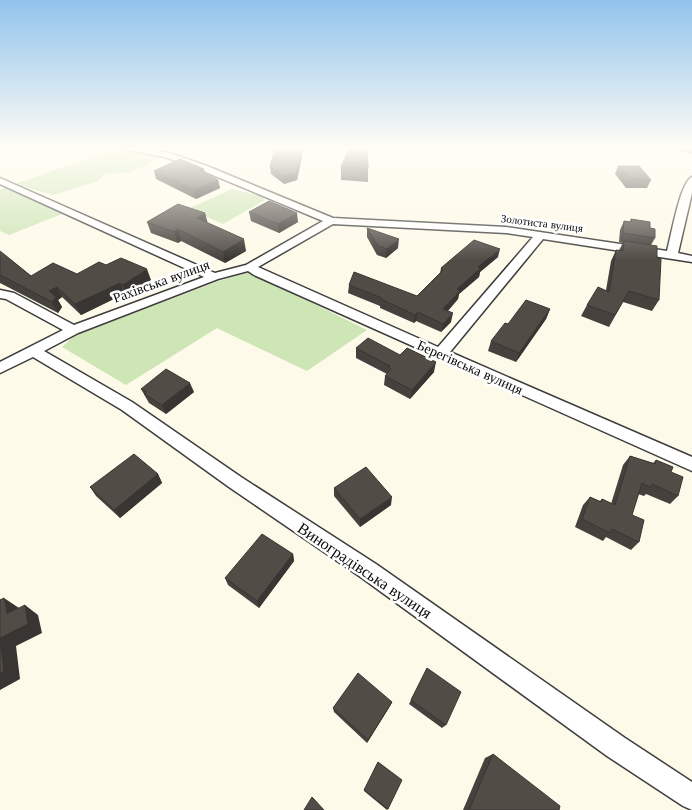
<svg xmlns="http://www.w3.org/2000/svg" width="692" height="810" font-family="'Libre Baskerville',serif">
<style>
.green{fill:#cee5b6}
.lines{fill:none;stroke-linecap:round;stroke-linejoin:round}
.minor-casing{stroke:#3d3d3d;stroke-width:3}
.minor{fill:#fff;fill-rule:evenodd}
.wall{fill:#47413d}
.shaded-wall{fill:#393532}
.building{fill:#524c47;stroke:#393532}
.labels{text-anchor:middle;stroke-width:5;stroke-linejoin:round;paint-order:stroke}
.far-street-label{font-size:11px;fill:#0a0a0a;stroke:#fff}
.street-label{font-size:14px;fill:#0a0a0a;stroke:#fff}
.near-street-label{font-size:16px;fill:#0a0a0a;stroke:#fff}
</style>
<rect width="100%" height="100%" fill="#fefae9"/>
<g class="green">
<polygon points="112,150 125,151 161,158 131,172 105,174 98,181 53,195 15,184"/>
<polygon points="6,187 62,214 9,235 0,231 0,190"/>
<polygon points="232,189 261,196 265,200 223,224 188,209"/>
<polygon points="250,272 367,330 307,371 217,328 126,385 62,347 75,335 219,281"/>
</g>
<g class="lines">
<g class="minor-casing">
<path id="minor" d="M118,147H134L170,153L207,166L333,218L506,227L667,251C671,237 680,182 692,177V193L678,253L692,256V262L543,239L450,352L692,457V471L254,275L248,271L218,279L78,333L44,351L132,402L241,477L376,564L625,738L692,782V810L683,806L607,756L362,578L229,487L122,410L33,357L0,373V362L63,330L6,299L0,298V290L14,293L74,325L204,277L0,184V178L215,273L246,265L323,221L201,170L165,157L122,149ZM333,224L506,233L533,237L438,347L258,267Z"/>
</g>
<use href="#minor" class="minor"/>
</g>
<g class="wall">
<polygon points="673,147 692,147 692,154 691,154 672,149"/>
<polygon points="302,148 302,156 297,180 284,184 271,174 270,167"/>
<polygon points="618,166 651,180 647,188 626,188 615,174"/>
<polygon points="341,167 368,168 368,182 341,180"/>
<polygon points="154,171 205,174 218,180 220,188 196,199 156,179"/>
<polygon points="249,212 298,222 279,233 251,221"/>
<polygon points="205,213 207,223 246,251 225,263 181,241 178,243 151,233 147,222"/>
<polygon points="631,219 650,228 655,238 651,245 659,300 652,311 623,302 609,327 581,316 587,305 606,290 611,261 616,250 619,250 623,243 619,242 620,230 624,221 630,222"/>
<polygon points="367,228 398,248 386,258 377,255 367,237"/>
<polygon points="0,251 31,276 77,274 106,265 151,280 127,295 124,294 81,315 62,297 58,300 62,307 58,313 0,283"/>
<polygon points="498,257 480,272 479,277 459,294 458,299 448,311 451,322 441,332 416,321 414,323 380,308 380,306 348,293 349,285 417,296 440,273 441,268"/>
<polygon points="550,309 546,319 516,362 488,351 491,341 508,324"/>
<polygon points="356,348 434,372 410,399 384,385 385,376 387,374 356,358"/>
<polygon points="141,389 194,392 166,414 149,403"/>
<polygon points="630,456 653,463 656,460 671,472 678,496 670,504 646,494 644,496 638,494 632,515 639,542 631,550 606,537 603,541 575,527 583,505 590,497 600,501 602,499 611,504 623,465"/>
<polygon points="158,474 162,483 120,518 96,496 90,487"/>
<polygon points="334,488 391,505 360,527 334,496"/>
<polygon points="293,554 294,561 259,608 228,585 225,578"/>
<polygon points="427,668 446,725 442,728 409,704"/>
<polygon points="392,702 390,706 367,743 334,712 333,708"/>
<polygon points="493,754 559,810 463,810 485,758"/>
<polygon points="378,762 388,809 387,810 364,791"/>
</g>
<g class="shaded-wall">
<polygon points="302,148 302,156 297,180 284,184 283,176"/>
<polygon points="204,169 206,177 200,171"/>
<polygon points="218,180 220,188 196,199 194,190"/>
<polygon points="205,213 208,224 197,218"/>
<polygon points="297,213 298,222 279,233 278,224"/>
<polygon points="178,229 181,241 178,243 174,232"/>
<polygon points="244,239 246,251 225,263 223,252"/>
<polygon points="399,239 398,248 386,258 387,249"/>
<polygon points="500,249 498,257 480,272 479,277 459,294 458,299 442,317 443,309 457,289 478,267"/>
<polygon points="147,269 151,280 127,295 123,285"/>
<polygon points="120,283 124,294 81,315 75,304"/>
<polygon points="57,287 62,297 58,300 62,307 58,313 52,302 49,291"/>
<polygon points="550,309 546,319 516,362 519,353"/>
<polygon points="418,312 416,321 414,323 415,315"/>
<polygon points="453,313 451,322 441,332 443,324"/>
<polygon points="436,362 434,372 410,399 412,390"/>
<polygon points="190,383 194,392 166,414 162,405"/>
<polygon points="158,474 162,483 120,518 114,510"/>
<polygon points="392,497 391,505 360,527 360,519"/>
<polygon points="293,554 294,561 259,608 257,601"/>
<polygon points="4,598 19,608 7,614"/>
<polygon points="25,605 38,615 42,633 16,646 20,679 0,690 0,638"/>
<polygon points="392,702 390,706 367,743 368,740"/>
</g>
<g class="building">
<polygon points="350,147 367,147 368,168 341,167"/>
<polygon points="275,148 302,148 297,172 283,176 270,167"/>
<polygon points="180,159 204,169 200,171 218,180 194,190 154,171"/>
<polygon points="618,166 639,166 651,180 630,179"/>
<polygon points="269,201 297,213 278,224 249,212"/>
<polygon points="178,204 205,213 197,218 244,239 223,252 178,229 174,232 147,222"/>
<polygon points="631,219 650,222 650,228 655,229 655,238 623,233 624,221 631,222"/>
<polygon points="367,228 399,239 387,249 378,246"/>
<polygon points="474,240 500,249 478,267 481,268 457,289 460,291 443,309 453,313 443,324 418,312 415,315 381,299 382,298 349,285 354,272 417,296 443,270 441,268"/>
<polygon points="624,241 657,246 657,258 661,259 659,300 629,291 615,315 587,305 598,287 609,292 616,250 623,251"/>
<polygon points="0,251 31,276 53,263 77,274 99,262 106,265 121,258 147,269 123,285 120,283 75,304 57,287 49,291 56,297 52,302 0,275"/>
<polygon points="526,300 550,309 519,353 491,341 505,323 508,324"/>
<polygon points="368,338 400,355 407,348 436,362 412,390 385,376 391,369 388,367 390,366 356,348"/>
<polygon points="166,369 190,383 162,405 144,394 147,392 141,389"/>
<polygon points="134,454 158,474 114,510 90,487"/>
<polygon points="630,456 655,464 656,460 673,467 671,472 683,477 678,496 652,484 651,488 642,483 632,515 644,520 639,542 612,529 610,533 582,519 590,497 601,502 602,499 615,505"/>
<polygon points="366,467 392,497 360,519 334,488"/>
<polygon points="262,534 293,554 257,601 225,578"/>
<polygon points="4,598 7,614 25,605 28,624 0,638 4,671 0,674 0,600"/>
<polygon points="427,668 461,692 446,725 411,700"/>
<polygon points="358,673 392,702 368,740 333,708"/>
<polygon points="493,754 560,806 559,810 469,810"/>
<polygon points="378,762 402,780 388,809 364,790"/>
<polygon points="312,797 324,810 304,810"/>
</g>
<linearGradient id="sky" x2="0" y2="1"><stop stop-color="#92c3ec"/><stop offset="0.57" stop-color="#fffdf5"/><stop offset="1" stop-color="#fffdf5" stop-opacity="0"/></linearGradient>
<rect width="692" height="260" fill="url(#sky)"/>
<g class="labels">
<g class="far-street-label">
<text transform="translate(542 223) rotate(7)" y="4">Золотиста вулиця</text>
</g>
<g class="street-label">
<text transform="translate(161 281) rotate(-20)" y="5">Рахівська вулиця</text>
<text transform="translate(470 367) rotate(24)" y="5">Берегівська вулиця</text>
</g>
<g class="near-street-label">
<text transform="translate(365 570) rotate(34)" y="6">Виноградівська вулиця</text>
</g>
</g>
</svg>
